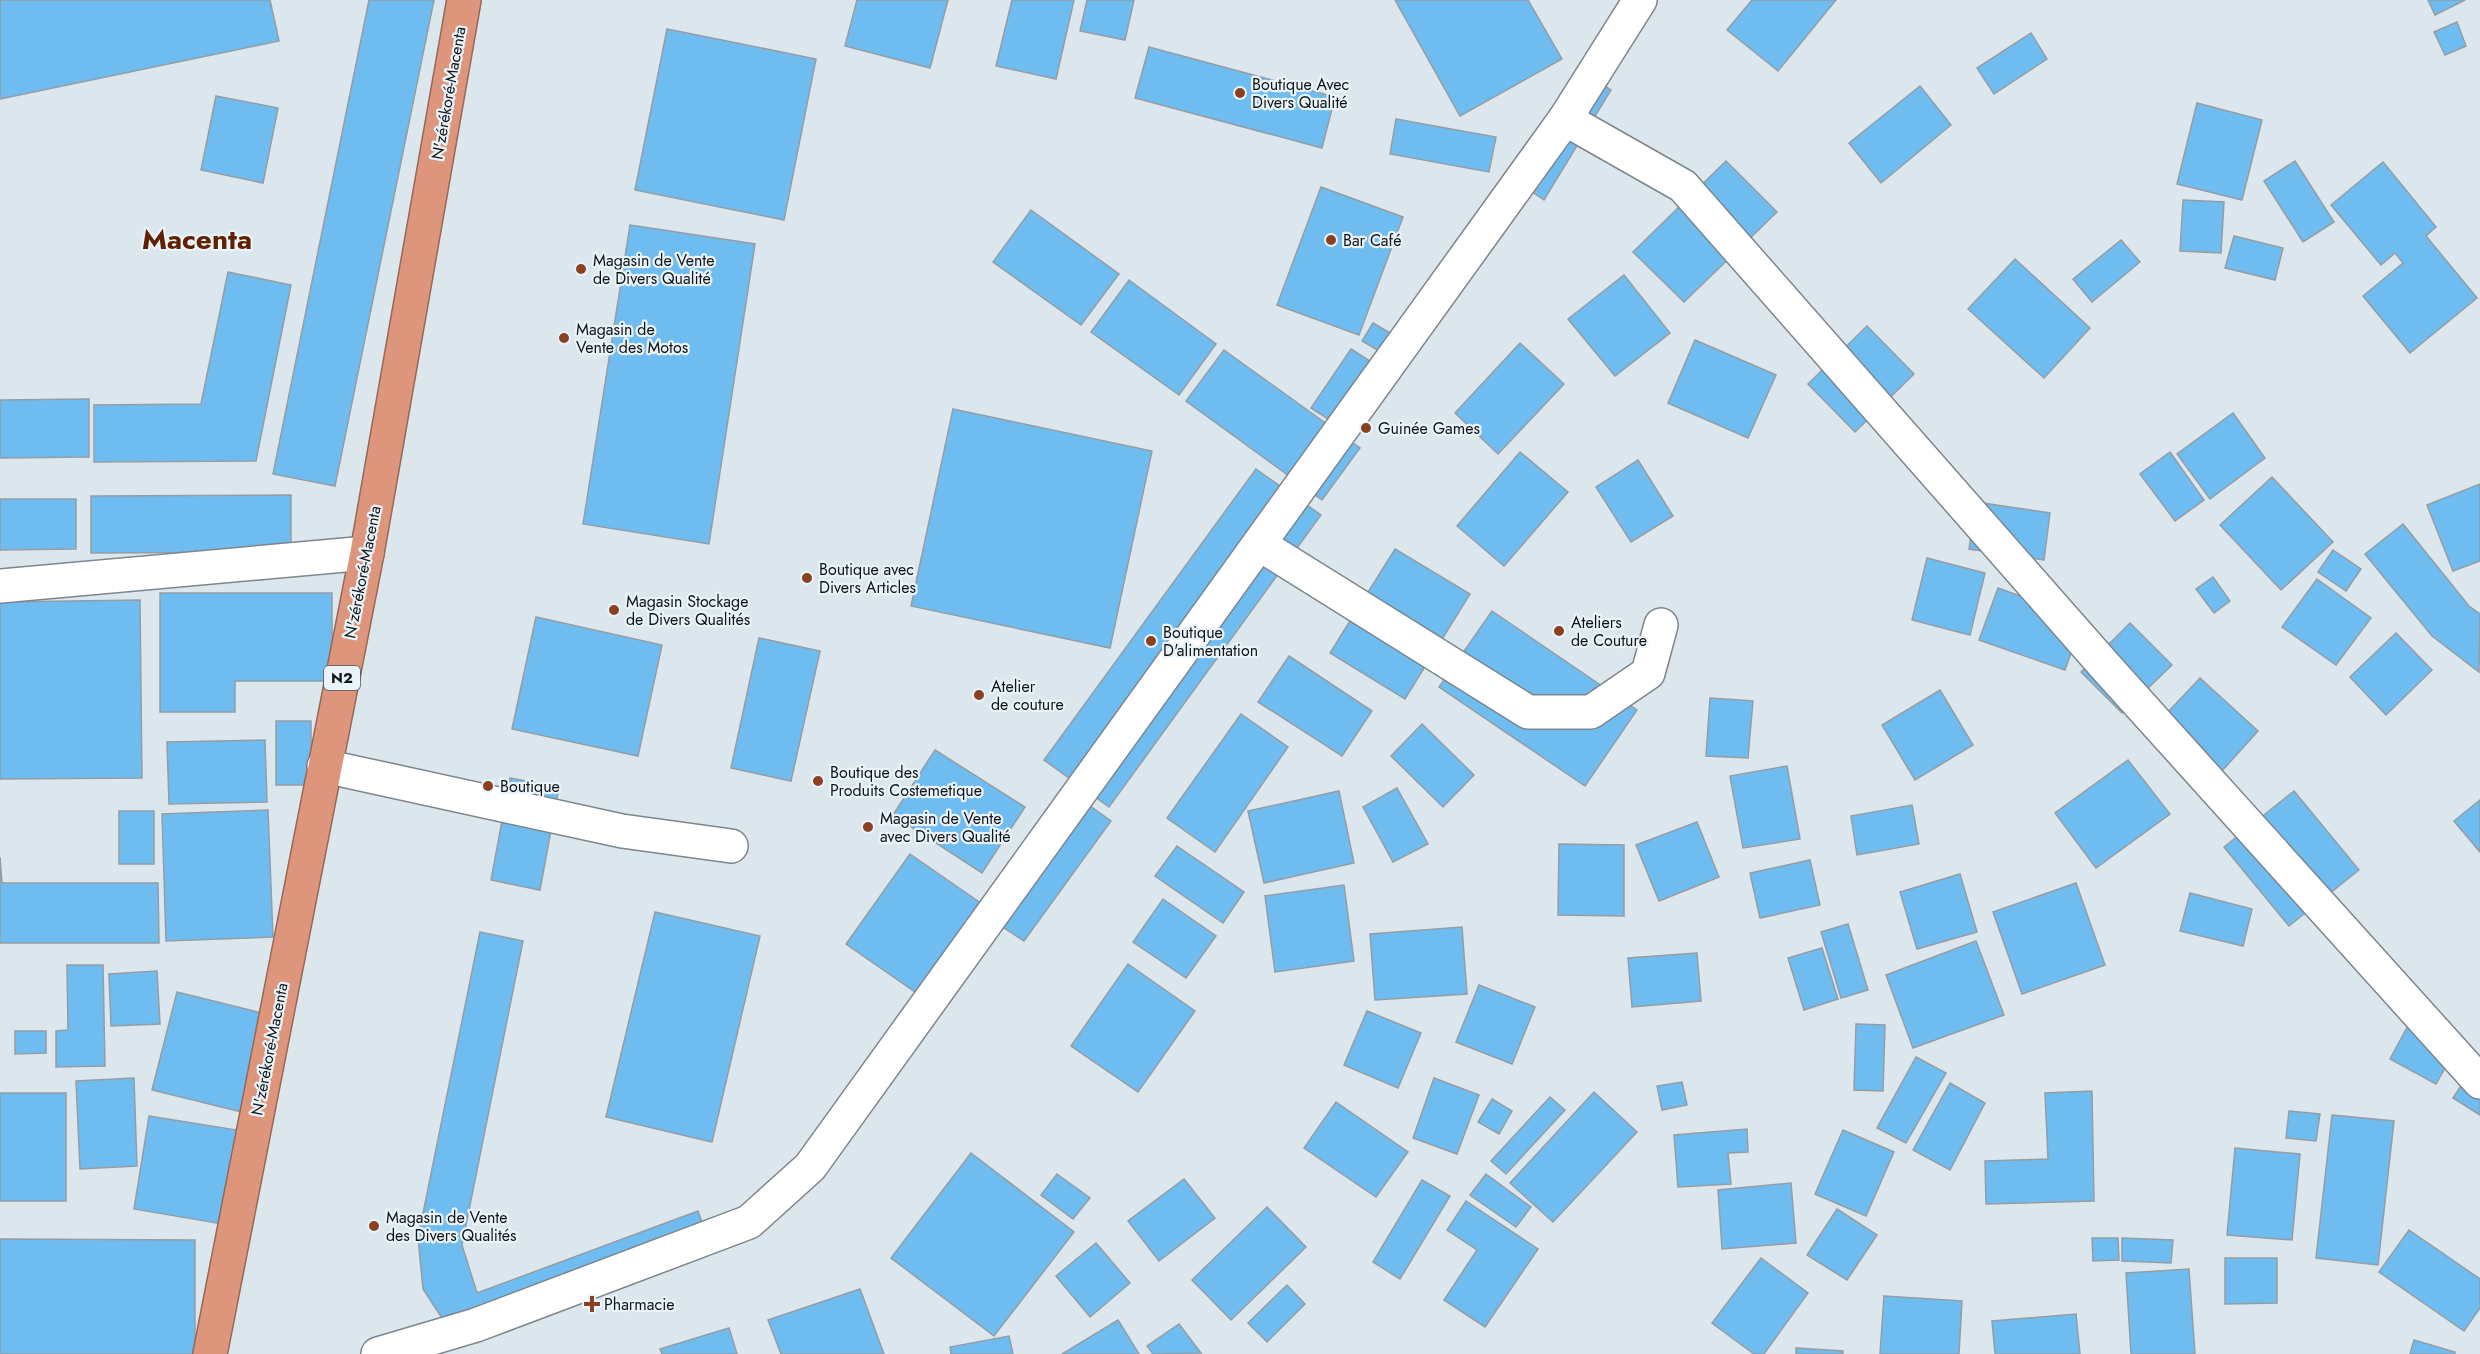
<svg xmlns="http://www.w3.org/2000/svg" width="2480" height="1354" font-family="Jost,sans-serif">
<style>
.building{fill:#6fbdf0;stroke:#949da4;stroke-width:1.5}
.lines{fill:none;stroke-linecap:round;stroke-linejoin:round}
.minor-casing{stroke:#7d868c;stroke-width:36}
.highway-casing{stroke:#966858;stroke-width:36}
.minor{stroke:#fff;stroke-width:33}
.highway{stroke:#dd967b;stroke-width:33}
.poi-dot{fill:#894122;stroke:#e9f3fa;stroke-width:2}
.labels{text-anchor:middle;stroke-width:4.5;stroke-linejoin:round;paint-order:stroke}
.shield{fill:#e9f3fa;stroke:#52575a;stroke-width:1.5}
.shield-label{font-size:15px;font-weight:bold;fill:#111416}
.poi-label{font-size:16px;fill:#111416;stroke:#e9f3fa;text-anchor:start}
.street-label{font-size:16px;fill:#111416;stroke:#e9f3fa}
.town-label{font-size:28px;font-weight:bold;fill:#602101;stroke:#e9f3fa}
</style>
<rect width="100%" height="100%" fill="#dce6ed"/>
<g class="building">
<polygon points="0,0 270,0 279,41 0,99"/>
<polygon points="369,0 434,0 335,486 273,474"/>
<polygon points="857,0 948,0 930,68 845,46"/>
<polygon points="1012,0 1074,0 1056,79 996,66"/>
<polygon points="1087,0 1134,0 1125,40 1080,31"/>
<polygon points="1395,0 1528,0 1562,59 1460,116"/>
<polygon points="1752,0 1836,0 1778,71 1727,30"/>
<polygon points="2428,0 2465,0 2435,15"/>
<polygon points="2457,22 2466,46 2445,55 2434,32"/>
<polygon points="667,29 816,59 784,220 635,190"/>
<polygon points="2031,33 2047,59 1994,94 1977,68"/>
<polygon points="1149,47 1335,97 1322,148 1135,98"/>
<polygon points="1593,78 1611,90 1544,200 1525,187"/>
<polygon points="1920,86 1951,125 1881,183 1849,143"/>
<polygon points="216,96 278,108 263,183 201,170"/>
<polygon points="2197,103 2262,120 2242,200 2177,184"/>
<polygon points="1396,119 1496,137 1489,172 1390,154"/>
<polygon points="1726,161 1777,212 1684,302 1633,252"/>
<polygon points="2295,161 2334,222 2303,242 2264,181"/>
<polygon points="2383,162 2436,227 2426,236 2477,298 2410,353 2363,296 2403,263 2395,253 2381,265 2331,205"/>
<polygon points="1321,187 1403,217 1359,335 1277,305"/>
<polygon points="2183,200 2224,202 2221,253 2180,251"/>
<polygon points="1031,210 1119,274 1081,325 993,262"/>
<polygon points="630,225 755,244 709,544 583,524"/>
<polygon points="2234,236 2283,248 2275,280 2225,268"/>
<polygon points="2121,240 2140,262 2092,302 2073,279"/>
<polygon points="2015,259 2090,328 2044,378 1968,309"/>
<polygon points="228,272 291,285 256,461 94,462 94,405 201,404"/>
<polygon points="1624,275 1670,333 1615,376 1568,319"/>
<polygon points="1129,280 1216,344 1179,395 1091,332"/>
<polygon points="1373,323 1402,340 1391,358 1362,341"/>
<polygon points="1867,326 1914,374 1855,432 1808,384"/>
<polygon points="1695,340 1776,375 1748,438 1668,403"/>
<polygon points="1520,343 1564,384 1498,454 1455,413"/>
<polygon points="1351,349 1390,374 1351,434 1311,408"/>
<polygon points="1224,350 1360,448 1322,500 1186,401"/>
<polygon points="89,399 89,457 0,458 0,400"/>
<polygon points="953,409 1152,451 1110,648 911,606"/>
<polygon points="2233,413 2265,458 2210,499 2177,454"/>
<polygon points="1520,452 1568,492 1504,566 1457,526"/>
<polygon points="2170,452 2204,500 2175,521 2140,474"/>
<polygon points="1638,460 1673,516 1631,542 1596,487"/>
<polygon points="1256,469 1321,515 1109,807 1044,760"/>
<polygon points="2272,477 2333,542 2281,590 2220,525"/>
<polygon points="2480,484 2480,561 2453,571 2427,505"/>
<polygon points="291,495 291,552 91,553 91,496"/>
<polygon points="0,499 76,499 76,549 0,550"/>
<polygon points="1976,502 2050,513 2044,560 1969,549"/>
<polygon points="2403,524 2469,606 2480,614 2479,672 2432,636 2365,554"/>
<polygon points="1395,549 1470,594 1405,699 1330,653"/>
<polygon points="2333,550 2361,569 2346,591 2318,572"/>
<polygon points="1927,558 1985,573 1970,635 1912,620"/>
<polygon points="2213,577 2230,601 2214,613 2196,589"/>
<polygon points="2317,579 2371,618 2336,665 2282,627"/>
<polygon points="1998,588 2083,619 2065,670 1979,640"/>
<polygon points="160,593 332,593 332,681 235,681 235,712 160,712"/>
<polygon points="140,600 142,778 0,779 0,602"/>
<polygon points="1492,611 1637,710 1585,786 1439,687"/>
<polygon points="536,617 662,645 638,756 512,729"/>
<polygon points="2130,623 2172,665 2122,713 2081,672"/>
<polygon points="2396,633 2432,670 2386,715 2350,677"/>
<polygon points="759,638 820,651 791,781 731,768"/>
<polygon points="1289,656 1372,711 1342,756 1258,702"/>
<polygon points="2200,678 2258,731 2212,782 2153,728"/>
<polygon points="1940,690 1973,745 1915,780 1882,725"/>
<polygon points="1710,698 1753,701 1748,758 1706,756"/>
<polygon points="1241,714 1288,747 1215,852 1167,818"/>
<rect x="276" y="721" width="35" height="64"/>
<polygon points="1422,724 1474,775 1443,807 1391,756"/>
<polygon points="265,740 267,802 169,804 167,742"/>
<polygon points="935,750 1025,807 982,873 893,815"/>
<polygon points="2128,760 2170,814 2096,868 2055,813"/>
<polygon points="1787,766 1800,839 1743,848 1730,776"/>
<polygon points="510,778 559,787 540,890 491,880"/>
<polygon points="1397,788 1428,844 1393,862 1363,807"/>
<polygon points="1339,791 1354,863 1264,883 1248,811"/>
<polygon points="2294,791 2359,870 2289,926 2224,847"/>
<polygon points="1076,796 1111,821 1024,941 989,918"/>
<polygon points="2480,800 2480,852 2454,821"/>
<polygon points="1912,805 1919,844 1857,855 1851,816"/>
<polygon points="268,810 273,937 166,941 162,814"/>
<rect x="119" y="811" width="35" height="53"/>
<polygon points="1697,822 1719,877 1659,901 1636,845"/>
<polygon points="1559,844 1624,845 1624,916 1558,915"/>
<polygon points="1177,846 1244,892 1223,923 1155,876"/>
<polygon points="910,854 982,904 918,994 846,944"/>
<polygon points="0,857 2,883 158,883 159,943 0,943"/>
<polygon points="1810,860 1820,905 1760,918 1750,873"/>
<polygon points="1960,874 1977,932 1917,949 1900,892"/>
<polygon points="2076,883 2105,965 2022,994 1993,912"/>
<polygon points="1344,885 1354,961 1275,972 1265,896"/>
<polygon points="2190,893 2252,909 2243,946 2180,931"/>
<polygon points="1163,899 1216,936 1186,978 1133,942"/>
<polygon points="655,912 760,936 712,1142 606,1117"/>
<polygon points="1848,924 1868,990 1841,998 1821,932"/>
<polygon points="1462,927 1467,994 1375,1000 1370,934"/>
<polygon points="480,932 523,941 462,1245 477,1293 698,1211 712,1250 459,1344 423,1289 418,1238"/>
<polygon points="1976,941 2004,1015 1913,1048 1886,975"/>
<polygon points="1822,948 1838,999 1804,1010 1788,958"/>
<polygon points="1697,953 1701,1001 1632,1007 1628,958"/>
<polygon points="1128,964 1195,1011 1138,1092 1071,1046"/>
<polygon points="67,965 103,965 105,1066 56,1067 56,1031 68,1030"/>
<polygon points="157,971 160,1024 111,1026 109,974"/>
<polygon points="1479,985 1535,1007 1512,1064 1456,1042"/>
<polygon points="177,992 270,1015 246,1113 152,1090"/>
<polygon points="1367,1011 1421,1033 1398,1088 1344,1065"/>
<polygon points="2415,1013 2462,1038 2436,1084 2390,1059"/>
<polygon points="1856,1024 1885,1025 1883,1091 1854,1090"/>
<polygon points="15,1031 46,1031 46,1053 15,1054"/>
<polygon points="1916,1057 1946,1073 1906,1143 1877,1128"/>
<polygon points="2479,1058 2480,1058 2480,1115 2453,1098"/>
<polygon points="134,1078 137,1166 80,1169 76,1081"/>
<polygon points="1434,1078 1479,1095 1457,1154 1413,1138"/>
<polygon points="1682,1082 1687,1105 1662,1110 1657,1086"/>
<polygon points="1950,1083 1985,1103 1950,1170 1913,1150"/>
<polygon points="2092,1091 2094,1201 1986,1204 1985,1161 2048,1159 2045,1093"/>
<polygon points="1594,1092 1637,1132 1553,1222 1510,1183"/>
<rect x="0" y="1093" width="66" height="108"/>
<polygon points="1550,1097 1565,1110 1506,1174 1491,1161"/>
<polygon points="1492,1099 1512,1111 1499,1134 1478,1122"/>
<polygon points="1336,1102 1408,1152 1376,1197 1304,1148"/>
<polygon points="2289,1111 2320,1114 2316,1141 2286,1138"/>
<polygon points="2332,1115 2394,1121 2378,1265 2316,1258"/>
<polygon points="149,1116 243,1131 228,1225 134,1209"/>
<polygon points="1747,1129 1748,1152 1728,1153 1731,1184 1678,1187 1674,1135"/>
<polygon points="1843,1130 1894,1152 1866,1216 1815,1194"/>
<polygon points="2235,1148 2300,1154 2292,1240 2227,1235"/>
<polygon points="971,1153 1074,1232 994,1336 891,1258"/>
<polygon points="1057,1174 1090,1198 1073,1219 1041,1195"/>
<polygon points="1486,1174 1531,1207 1516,1227 1470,1195"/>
<polygon points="1184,1179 1215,1218 1159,1261 1128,1221"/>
<polygon points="1422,1180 1450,1196 1400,1279 1373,1262"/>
<polygon points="1791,1183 1796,1243 1722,1249 1718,1190"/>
<polygon points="1466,1201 1538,1249 1485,1327 1444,1300 1477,1250 1447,1230"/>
<polygon points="1267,1207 1306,1247 1231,1320 1192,1280"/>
<polygon points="1837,1209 1877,1235 1847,1280 1807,1255"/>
<polygon points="2409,1230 2480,1279 2480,1308 2464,1331 2379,1272"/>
<polygon points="2092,1238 2118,1238 2119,1260 2093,1261"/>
<polygon points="2122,1238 2173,1240 2171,1263 2122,1261"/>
<polygon points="0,1239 195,1240 195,1354 0,1354"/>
<polygon points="1096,1243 1130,1283 1090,1317 1056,1276"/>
<polygon points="1761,1258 1808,1293 1764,1354 1754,1354 1712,1323"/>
<polygon points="2225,1258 2277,1258 2277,1303 2225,1304"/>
<polygon points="2189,1269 2195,1354 2131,1354 2126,1273"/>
<polygon points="1287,1285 1305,1304 1267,1342 1248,1323"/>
<polygon points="860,1289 884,1354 781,1354 768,1320"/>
<polygon points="1884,1296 1962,1301 1959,1354 1880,1354"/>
<polygon points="2076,1314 2080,1354 1995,1354 1992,1321"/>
<polygon points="1118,1320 1139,1354 1062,1354"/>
<polygon points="1179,1324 1201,1353 1153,1354 1147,1346"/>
<polygon points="729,1328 737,1354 662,1354 660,1349"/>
<polygon points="1009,1336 1013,1354 951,1354 950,1347"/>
<polygon points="2414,1340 2455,1352 2455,1354 2410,1354"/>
<polygon points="1796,1348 1843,1351 1843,1354 1796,1354"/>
</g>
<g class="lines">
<g class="minor-casing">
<g id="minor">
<polyline points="1565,119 1683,186 2105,666 2480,1082"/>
<polyline points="1259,544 1528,712 1591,712 1648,673 1661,625"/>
<polyline points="0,586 367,553"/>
<polyline points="324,766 622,831 731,846"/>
<polyline points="378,1354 476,1325 749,1222 810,1167 1565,119 1640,0"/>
</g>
</g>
<g class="highway-casing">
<polyline id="highway" points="210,1354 367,553 464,0"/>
</g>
<use href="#minor" class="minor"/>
<use href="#highway" class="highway"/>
</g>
<g class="poi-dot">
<circle cx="1240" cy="93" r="6"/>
<circle cx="1331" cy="240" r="6"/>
<circle cx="581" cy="269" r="6"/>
<circle cx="564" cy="338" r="6"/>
<circle cx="1366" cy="428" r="6"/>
<circle cx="807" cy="578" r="6"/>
<circle cx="614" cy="610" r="6"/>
<circle cx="1559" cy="631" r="6"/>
<circle cx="1151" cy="641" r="6"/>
<circle cx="979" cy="695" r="6"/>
<circle cx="818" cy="781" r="6"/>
<circle cx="488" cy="786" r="6"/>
<circle cx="868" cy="827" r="6"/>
<circle cx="374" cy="1226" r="6"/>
<path d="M589 1295h6v6h6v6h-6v6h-6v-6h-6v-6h6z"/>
</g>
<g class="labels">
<rect class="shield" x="324" y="666" width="36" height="24" rx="4.5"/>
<g class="shield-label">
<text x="342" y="683">N2</text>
</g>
<g class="poi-label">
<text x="1252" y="90">Boutique Avec<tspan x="1252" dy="18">Divers Qualité</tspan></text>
<text x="1343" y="246">Bar Café</text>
<text x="593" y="266">Magasin de Vente<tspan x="593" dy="18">de Divers Qualité</tspan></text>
<text x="576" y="335">Magasin de<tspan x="576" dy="18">Vente des Motos</tspan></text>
<text x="1378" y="434">Guinée Games</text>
<text x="819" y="575">Boutique avec<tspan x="819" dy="18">Divers Articles</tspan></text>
<text x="626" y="607">Magasin Stockage<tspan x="626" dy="18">de Divers Qualités</tspan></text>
<text x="1571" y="628">Ateliers<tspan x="1571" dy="18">de Couture</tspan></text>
<text x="1163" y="638">Boutique<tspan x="1163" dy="18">D'alimentation</tspan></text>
<text x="991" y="692">Atelier<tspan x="991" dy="18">de couture</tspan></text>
<text x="830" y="778">Boutique des<tspan x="830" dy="18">Produits Costemetique</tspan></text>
<text x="500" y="792">Boutique</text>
<text x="880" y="824">Magasin de Vente<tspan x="880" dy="18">avec Divers Qualité</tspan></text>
<text x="386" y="1223">Magasin de Vente<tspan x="386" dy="18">des Divers Qualités</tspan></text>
<text x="604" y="1310">Pharmacie</text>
</g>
<g class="street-label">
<text transform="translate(448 93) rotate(-80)" y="6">N'zérékoré-Macenta</text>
<text transform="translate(362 572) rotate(-79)" y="6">N'zérékoré-Macenta</text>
<text transform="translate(269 1049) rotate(-79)" y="6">N'zérékoré-Macenta</text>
</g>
<g class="town-label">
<text x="197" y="249">Macenta</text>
</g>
</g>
</svg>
